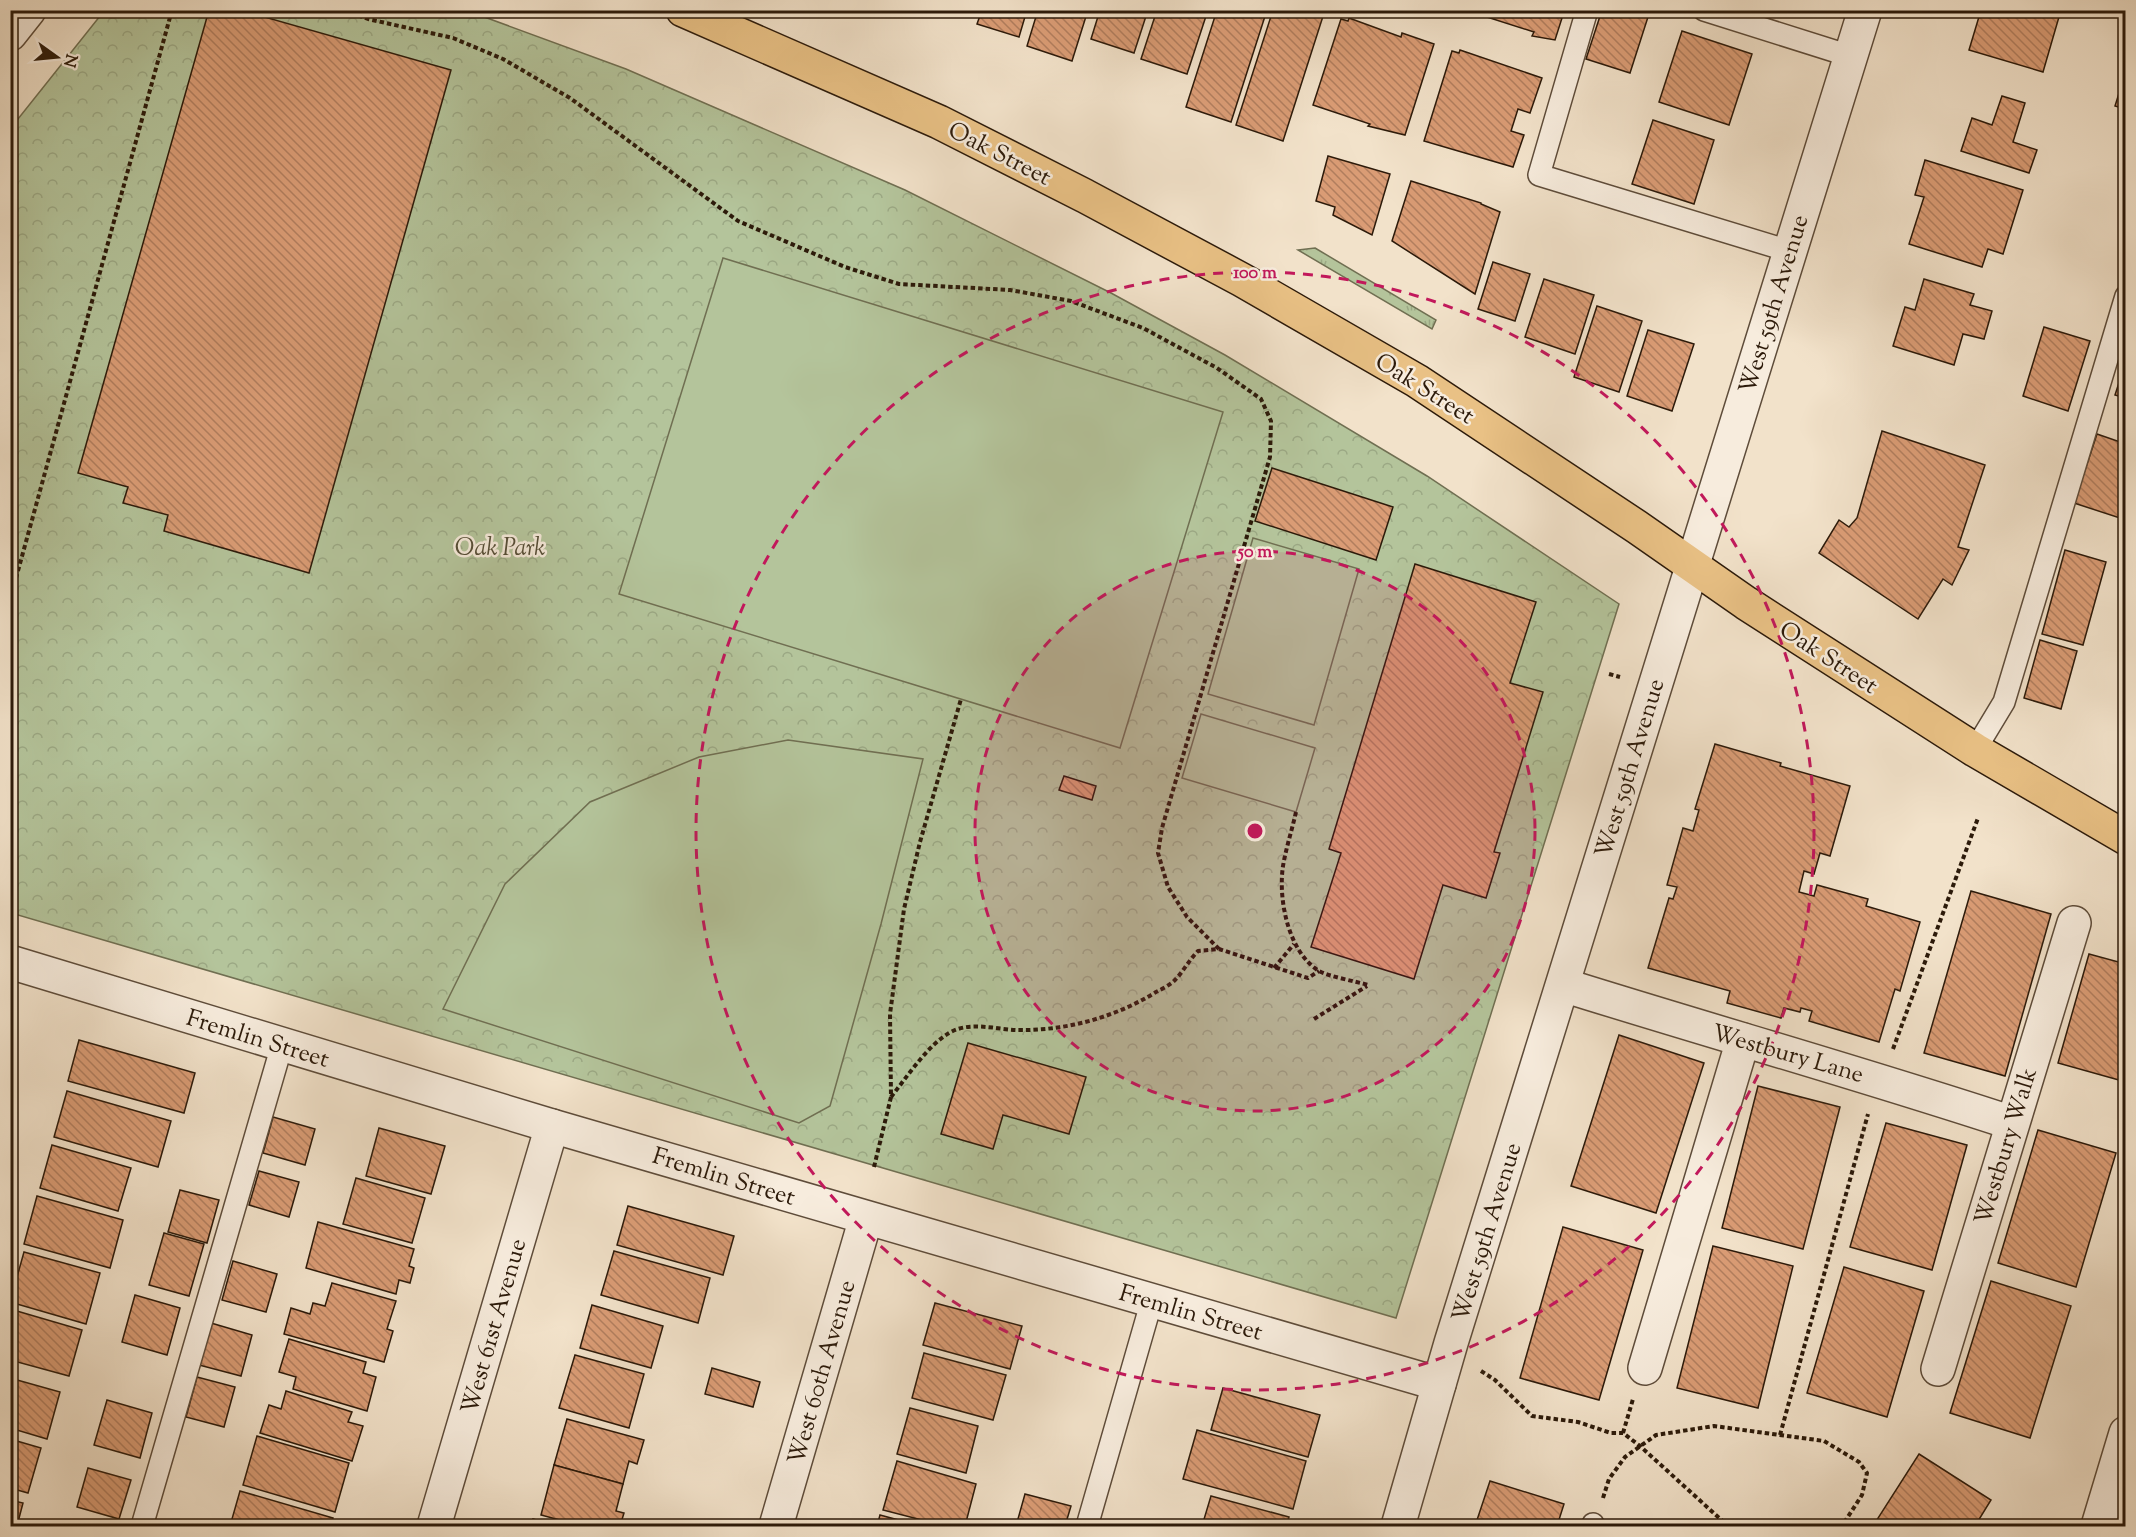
<svg xmlns="http://www.w3.org/2000/svg" width="2136" height="1537" font-family="'Sorts Mill Goudy',serif">
<style>
.grass{fill:url(#grass-tufts);stroke:#706f52;stroke-width:1.5}
.park{fill:url(#park-crowns);stroke:#706f52;stroke-width:1.5}
.garden{fill:#b4c49b;stroke:#706f52;stroke-width:1.5}
.building{fill:url(#building-back-hatch);stroke:#2c1a0a;stroke-width:1.5}
.lines{fill:none;stroke-linecap:round;stroke-linejoin:round}
.lane-casing{stroke:#5e4c3a;stroke-width:24}
.street-casing{stroke:#5e4c3a;stroke-width:36}
.primary-casing{stroke:#2c1a0a;stroke-width:36}
.path{stroke:#2c1a0a;stroke-width:4;stroke-dasharray:4.5 3;stroke-linecap:butt}
.lane{stroke:#f7ecdd;stroke-width:21}
.street{stroke:#f7ecdd;stroke-width:33}
.primary{stroke:#e9c185;stroke-width:33}
.ring{fill:none;stroke:#c2185b;stroke-width:3;stroke-dasharray:10 8}
.labels{text-anchor:middle;stroke-width:5;stroke-linejoin:round;paint-order:stroke}
.street-label{font-size:24px;fill:#2c1a0a;stroke:#f7ecdd}
.park-label{font-size:24px;font-style:italic;fill:#554d36;stroke:#f7ecdd}
.centre{fill:#c2185b;stroke:#f7ecdd;stroke-width:3}
.ring-label{font-size:18px;text-anchor:middle;font-weight:bold;fill:#c2185b;stroke:#f7ecdd;stroke-width:5;stroke-linejoin:round;paint-order:stroke}
</style>
<defs>
<pattern id="grass-tufts" width="24" height="20" patternUnits="userSpaceOnUse" patternTransform="scale(1.5)"><rect width="24" height="20" fill="#b4c49b"/><path d="M3 7l-1-3M5 7V3M7 7l1-3M15 17l-1-3M17 17v-4M19 17l1-3" fill="none" stroke="#9ba884"/></pattern>
<pattern id="park-crowns" width="20" height="18" patternUnits="userSpaceOnUse" patternTransform="scale(1.5)"><rect width="20" height="18" fill="#b4c49b"/><path d="M2 6a3 3 0 1 1 6 0M12 15a3 3 0 1 1 6 0" fill="none" stroke="#9ba884"/></pattern>
<pattern id="building-back-hatch" width="6" height="6" patternUnits="userSpaceOnUse" patternTransform="scale(1.5)"><rect width="6" height="6" fill="#da9c75"/><path d="M-1 5l2 2M0 0l6 6M5-1l2 2" fill="none" stroke="#b17e5e"/></pattern>
</defs>
<rect width="100%" height="100%" fill="#f2e2ca"/>
<filter id="stains"><feTurbulence type="fractalNoise" baseFrequency=".00333" numOctaves="4"/><feColorMatrix values="0 0 0 0 .2 0 0 0 0 .09 0 0 0 0 .02 0 0 0 .5 -.17"/></filter>
<radialGradient id="worn" r=".72"><stop offset=".6" stop-color="#630" stop-opacity="0"/><stop offset="1" stop-color="#630" stop-opacity=".3"/></radialGradient>
<polygon class="grass" points="1315,248 1436,320 1432,329 1298,250"/>
<polygon class="park" points="104,11 468,11 626,69 905,190 1111,293 1225,355 1427,476 1619,604 1396,1318 11,913 10,129"/>
<g class="garden">
<polygon points="723,258 1223,412 1120,748 619,594"/>
<polygon points="1253,538 1359,569 1314,725 1208,694"/>
<polygon points="1201,714 1315,748 1296,812 1182,778"/>
<polygon points="788,740 923,759 881,924 830,1106 799,1123 443,1009 505,884 590,802 699,757"/>
</g>
<g class="building">
<polygon points="209,10 240,10 451,70 309,573 164,531 168,515 123,503 128,487 78,473"/>
<polygon points="982,10 1027,10 1019,37 977,24"/>
<polygon points="1038,10 1088,10 1072,61 1027,46"/>
<polygon points="1100,10 1148,10 1134,53 1091,39"/>
<polygon points="1157,10 1208,10 1187,74 1141,59"/>
<polygon points="1217,10 1267,10 1231,122 1186,107"/>
<polygon points="1273,10 1325,10 1283,141 1236,125"/>
<polygon points="1465,10 1554,10 1553,15 1562,18 1555,40 1532,36 1534,32"/>
<polygon points="1602,10 1629,10 1648,17 1630,73 1586,59"/>
<polygon points="1981,10 2061,10 2043,72 1969,50"/>
<polygon points="1349,18 1401,37 1402,33 1434,44 1405,135 1368,126 1370,124 1313,105 1341,19 1348,21"/>
<polygon points="1682,31 1752,54 1729,125 1659,102"/>
<polygon points="1460,50 1542,78 1530,113 1518,109 1511,131 1524,135 1513,167 1424,141 1452,51 1459,53"/>
<polygon points="2126,71 2126,109 2115,106"/>
<polygon points="2002,96 2025,103 2013,142 2037,150 2029,173 1961,151 1972,118 1992,125"/>
<polygon points="1653,120 1714,140 1694,204 1632,184"/>
<polygon points="1328,156 1390,174 1372,235 1333,215 1335,207 1316,201"/>
<polygon points="1925,160 2023,190 2003,254 1988,249 1982,267 1909,244 1924,197 1915,195"/>
<polygon points="1411,181 1481,203 1481,204 1500,212 1475,294 1392,241"/>
<polygon points="1493,262 1530,274 1515,321 1478,309"/>
<polygon points="1544,279 1594,295 1575,354 1525,337"/>
<polygon points="1924,279 1974,294 1970,305 1992,311 1984,339 1963,334 1954,365 1893,346 1905,307 1915,310"/>
<polygon points="1597,306 1642,321 1619,392 1574,377"/>
<polygon points="2044,327 2090,341 2068,411 2023,396"/>
<polygon points="1648,330 1694,344 1672,411 1627,396"/>
<polygon points="2126,361 2126,398 2115,395"/>
<polygon points="1882,431 1985,465 1958,547 1969,550 1952,585 1943,579 1918,619 1819,553 1839,520 1849,527 1857,518"/>
<polygon points="2097,434 2126,444 2126,520 2074,503"/>
<polygon points="1272,468 1393,507 1376,560 1255,521"/>
<polygon points="2065,550 2106,562 2083,645 2042,634"/>
<polygon points="1415,564 1536,602 1510,683 1543,692 1494,852 1500,853 1486,898 1443,885 1414,979 1311,947 1341,853 1329,849"/>
<polygon points="2040,640 2077,651 2061,709 2024,698"/>
<polygon points="1715,744 1781,763 1780,766 1850,786 1830,856 1820,853 1814,874 1804,871 1799,892 1814,896 1817,885 1868,899 1866,906 1920,922 1900,991 1895,989 1879,1042 1809,1021 1812,1011 1801,1008 1800,1012 1784,1008 1781,1018 1727,1003 1730,991 1648,968 1669,898 1673,899 1677,887 1667,885 1683,828 1693,831 1699,810 1695,809"/>
<polygon points="1064,776 1096,786 1092,800 1059,790"/>
<polygon points="1971,891 2051,914 2005,1076 1924,1053"/>
<polygon points="2089,954 2126,964 2126,1082 2058,1063"/>
<polygon points="1619,1035 1704,1063 1656,1213 1571,1186"/>
<polygon points="79,1040 195,1073 184,1113 68,1081"/>
<polygon points="968,1043 1086,1077 1069,1134 1003,1115 993,1149 941,1134"/>
<polygon points="1758,1086 1840,1107 1803,1249 1722,1228"/>
<polygon points="67,1091 171,1121 158,1167 54,1137"/>
<polygon points="273,1117 315,1129 305,1165 263,1153"/>
<polygon points="1886,1123 1967,1145 1932,1270 1850,1247"/>
<polygon points="379,1128 445,1146 431,1194 366,1176"/>
<polygon points="2038,1130 2116,1153 2076,1287 1998,1263"/>
<polygon points="52,1145 131,1168 118,1211 40,1188"/>
<polygon points="259,1171 299,1182 289,1217 249,1205"/>
<polygon points="356,1178 425,1198 412,1243 343,1224"/>
<polygon points="180,1190 219,1200 207,1243 168,1232"/>
<polygon points="37,1196 123,1220 110,1268 24,1244"/>
<polygon points="628,1206 734,1236 723,1275 617,1245"/>
<polygon points="318,1222 414,1249 409,1266 414,1268 410,1283 399,1280 396,1294 306,1268"/>
<polygon points="1563,1227 1643,1250 1599,1400 1520,1378"/>
<polygon points="164,1233 204,1244 189,1296 149,1285"/>
<polygon points="1713,1246 1793,1266 1758,1408 1677,1388"/>
<polygon points="614,1251 710,1278 698,1323 601,1295"/>
<polygon points="24,1252 100,1273 86,1324 10,1302"/>
<polygon points="233,1261 277,1274 266,1312 222,1300"/>
<polygon points="1844,1267 1924,1291 1887,1417 1807,1393"/>
<polygon points="1991,1281 2071,1306 2030,1438 1950,1413"/>
<polygon points="332,1283 396,1301 387,1329 393,1331 384,1362 284,1334 291,1308 310,1314 313,1303 325,1306"/>
<polygon points="135,1295 180,1308 167,1355 122,1342"/>
<polygon points="935,1303 1022,1326 1010,1369 923,1345"/>
<polygon points="592,1305 663,1326 651,1368 580,1348"/>
<polygon points="10,1309 82,1330 69,1376 10,1360"/>
<polygon points="211,1323 252,1335 241,1376 199,1365"/>
<polygon points="289,1339 366,1362 363,1373 376,1377 367,1411 293,1389 296,1377 279,1372"/>
<polygon points="924,1353 1006,1375 993,1420 912,1398"/>
<polygon points="575,1355 644,1374 629,1428 559,1408"/>
<polygon points="712,1368 760,1382 753,1407 705,1394"/>
<polygon points="197,1377 235,1387 224,1427 186,1417"/>
<polygon points="10,1378 60,1392 47,1439 10,1428"/>
<polygon points="1223,1388 1320,1415 1308,1457 1211,1430"/>
<polygon points="286,1391 352,1412 348,1422 363,1426 352,1461 260,1433 269,1405 281,1409"/>
<polygon points="107,1400 152,1413 140,1458 94,1445"/>
<polygon points="910,1408 978,1426 966,1473 897,1454"/>
<polygon points="567,1419 644,1440 637,1464 629,1461 623,1484 554,1465"/>
<polygon points="1197,1430 1306,1461 1293,1509 1183,1479"/>
<polygon points="257,1436 349,1463 335,1512 243,1485"/>
<polygon points="10,1439 41,1448 28,1493 10,1488"/>
<polygon points="1919,1454 1991,1500 1975,1526 1873,1526"/>
<polygon points="897,1461 976,1484 965,1526 945,1526 883,1510"/>
<polygon points="554,1465 623,1484 616,1511 624,1513 620,1526 582,1526 541,1515"/>
<polygon points="88,1468 131,1480 119,1519 77,1507"/>
<polygon points="1490,1481 1564,1504 1557,1526 1475,1526"/>
<polygon points="240,1491 333,1518 330,1526 230,1526"/>
<polygon points="1025,1494 1071,1506 1065,1526 1016,1526"/>
<polygon points="1211,1496 1289,1517 1286,1526 1202,1526"/>
<polygon points="10,1500 23,1503 17,1526 10,1526"/>
<polygon points="880,1515 921,1526 877,1526"/>
<polygon points="533,1519 559,1526 531,1526"/>
</g>
<g class="lines">
<g class="lane-casing">
<g id="lane">
<polyline points="1587,10 1539,175 1789,251"/>
<polyline points="1704,10 1850,56"/>
<polyline points="1975,750 2004,702 2126,296"/>
<polyline points="142,1526 282,1045"/>
<polyline points="1087,1526 1152,1300"/>
<polyline points="1592,1526 1593,1524"/>
</g>
</g>
<g class="street-casing">
<g id="street">
<polyline points="10,34 29,10"/>
<polyline points="10,962 552,1126 1439,1384"/>
<path d="M1563,985C1713,1032 1863,1074 2012,1123"/>
<polyline points="1645,1368 1743,1040"/>
<polyline points="1938,1369 2074,923"/>
<polyline points="434,1526 552,1126"/>
<polyline points="776,1526 866,1218"/>
<polyline points="1398,1526 1451,1343 1865,10"/>
<polyline points="2098,1526 2126,1433"/>
</g>
</g>
<g class="primary-casing">
<polyline id="primary" points="683,10 939,122 1085,196 1242,280 1417,381 1637,527 1746,603 1975,750 2126,838"/>
</g>
<g class="path">
<polyline points="344,10 368,19 453,38 503,59 570,98 738,221 845,267 899,284 1010,290 1071,301 1143,328 1217,368 1261,399 1271,421 1270,457 1162,828 1158,853 1168,887 1187,917 1219,949"/>
<polyline points="10,600 172,10"/>
<polyline points="1609,674 1620,677"/>
<path d="M1296,812C1292,830 1286,848 1283,866C1278,899 1288,952 1319,971C1330,977 1355,981 1368,985"/>
<polyline points="1274,968 1294,944"/>
<polyline points="1314,1019 1367,986"/>
<polyline points="1893,1049 1978,818"/>
<path d="M891,1097C907,1077 927,1046 949,1033C969,1021 994,1029 1016,1030C1065,1031 1114,1018 1156,992C1162,989 1170,985 1175,980C1183,972 1189,960 1198,951L1219,949L1308,978L1319,971"/>
<polyline points="874,1167 891,1097 890,1014 904,909 920,842 961,699"/>
<polyline points="1481,1371 1495,1380 1532,1416 1578,1422 1611,1433 1623,1433 1640,1446 1728,1526"/>
<polyline points="1623,1433 1633,1399"/>
<polyline points="1780,1435 1868,1114"/>
<polyline points="1603,1498 1609,1479 1625,1457 1656,1435 1714,1426 1824,1441 1859,1462 1867,1473 1862,1495 1842,1526"/>
</g>
<use href="#lane" class="lane"/>
<use href="#street" class="street"/>
<use href="#primary" class="primary"/>
</g>
<circle cx="1255" cy="831" r="280" fill="#c2185b" fill-opacity=".12"/>
<g class="ring">
<circle cx="1255" cy="831" r="280"/>
<circle cx="1255" cy="831" r="559"/>
</g>
<g class="labels">
<g class="street-label">
<text transform="translate(1000 153) rotate(27)" y="8">Oak Street</text>
<text transform="translate(1773 304) rotate(-73)" y="8">West 59th Avenue</text>
<text transform="translate(1425 388) rotate(32)" y="8">Oak Street</text>
<text transform="translate(1829 657) rotate(33)" y="8">Oak Street</text>
<text transform="translate(1629 768) rotate(-73)" y="8">West 59th Avenue</text>
<text transform="translate(258 1038) rotate(17)" y="8">Fremlin Street</text>
<text transform="translate(1788 1053) rotate(16)" y="8">Westbury Lane</text>
<text transform="translate(2005 1146) rotate(-73)" y="8">Westbury Walk</text>
<text transform="translate(724 1176) rotate(17)" y="8">Fremlin Street</text>
<text transform="translate(1486 1232) rotate(-73)" y="8">West 59th Avenue</text>
<text transform="translate(1191 1312) rotate(16)" y="8">Fremlin Street</text>
<text transform="translate(493 1326) rotate(-74)" y="8">West 61st Avenue</text>
<text transform="translate(821 1372) rotate(-74)" y="8">West 60th Avenue</text>
</g>
<g class="park-label">
<text x="500" y="555">Oak Park</text>
</g>
</g>
<circle cx="1255" cy="831" r="9" class="centre"/>
<g class="ring-label">
<text x="1255" y="278">100 m</text>
<text x="1255" y="557">50 m</text>
</g>
<rect width="2136" height="1537" fill="none" stroke="#f2e2ca" stroke-width="36"/>
<rect x="12" y="12" width="2112" height="1513" fill="none" stroke="#2c1a0a" stroke-width="3"/>
<rect x="18" y="18" width="2100" height="1501" fill="none" stroke="#2c1a0a" stroke-width="1.5"/>
<g transform="translate(57 57) rotate(105)" stroke="#f7ecdd" stroke-width="4.5" paint-order="stroke">
<path d="M0-4.5L10 22L0 15L-10 22Z" fill="#2c1a0a"/>
<text y="-9" font-size="16" font-weight="bold" text-anchor="middle" fill="#2c1a0a">N</text>
</g>
<rect width="100%" height="100%" filter="url(#stains)"/>
<rect width="100%" height="100%" fill="url(#worn)"/>
</svg>
